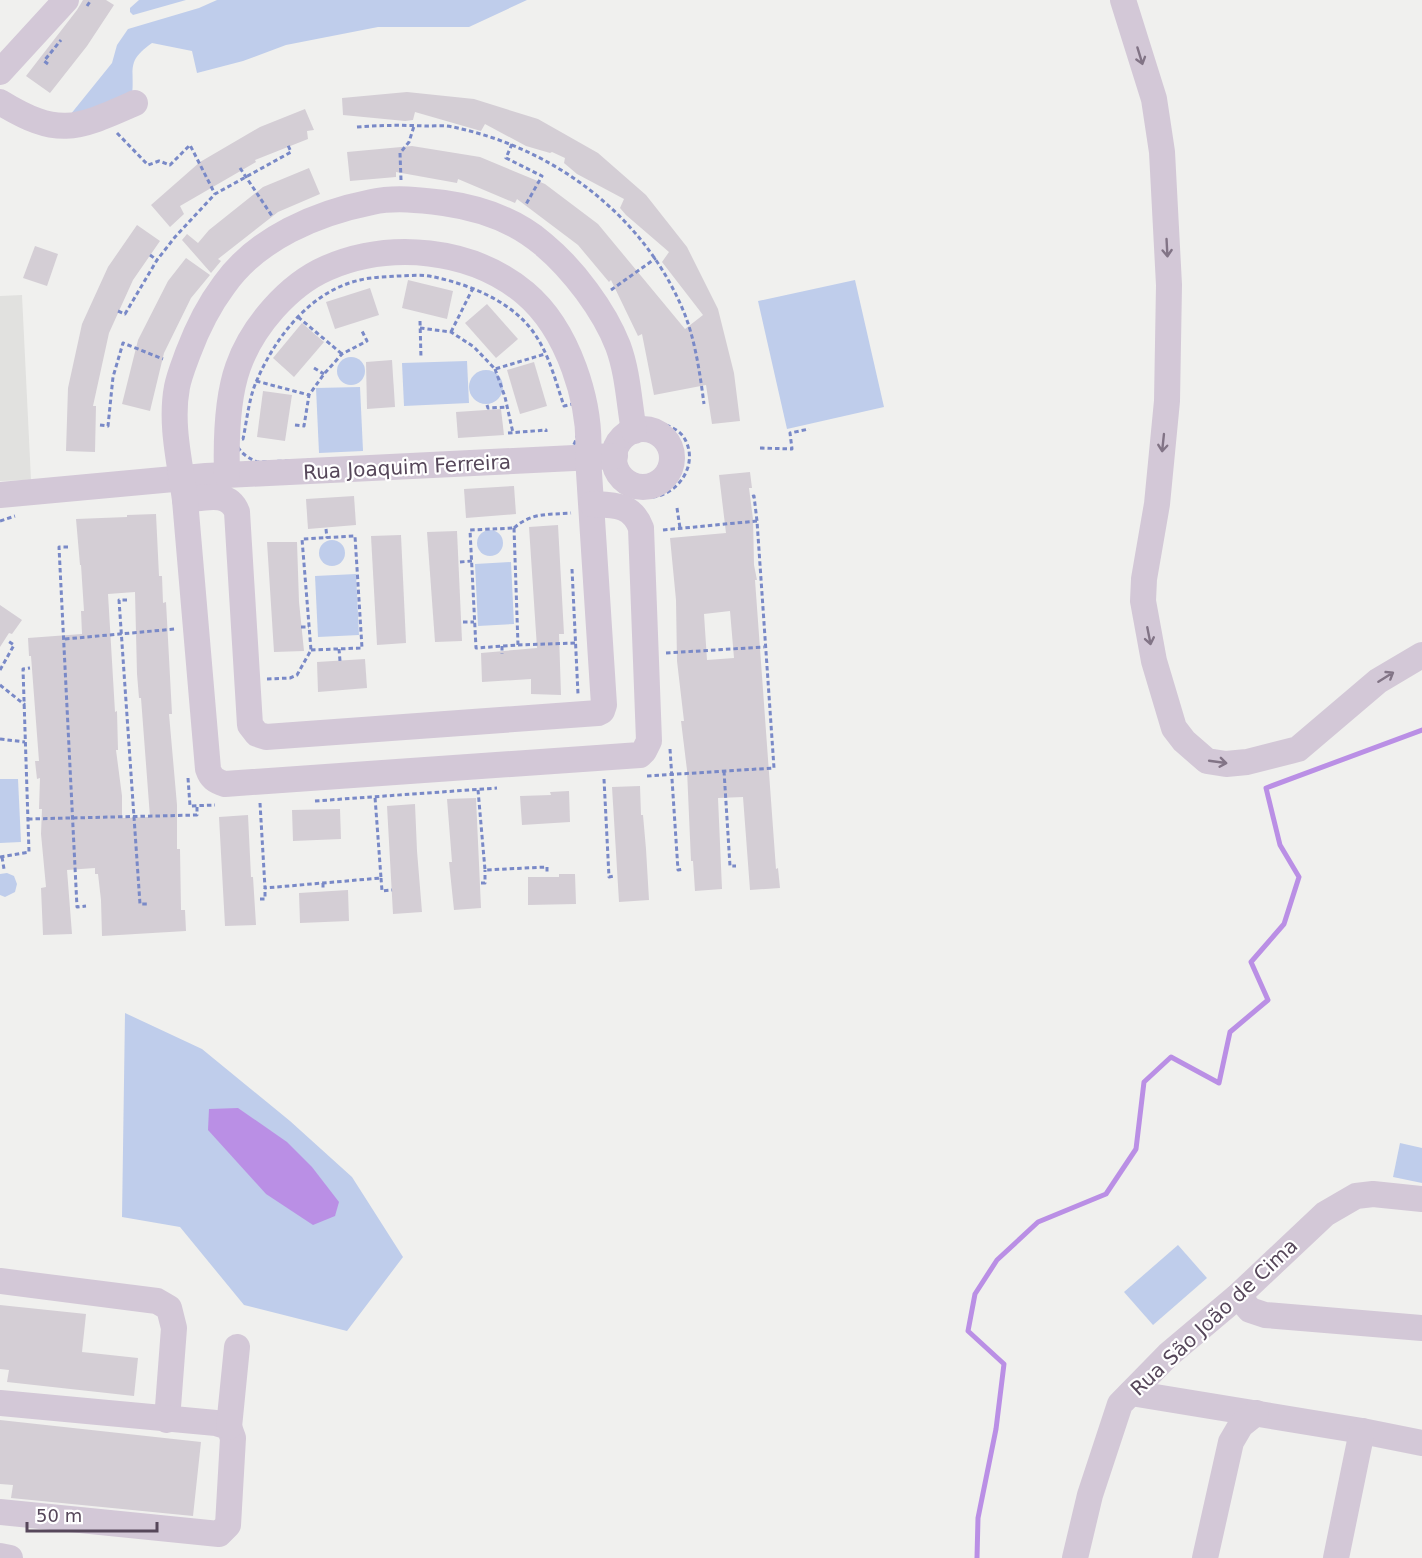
<svg xmlns="http://www.w3.org/2000/svg" width="1422" height="1558" font-family="'DejaVu Sans',sans-serif">
<style>
.education{fill:#e1e1df}
.green{fill:#bfcdeb}
.water{fill:#ba8fe5}
.lines{fill:none;stroke-linecap:round;stroke-linejoin:round}
.stream{stroke:#ba8fe5;stroke-width:5}
.building{fill:#d4ced5;fill-rule:evenodd}
.path{stroke:#7989c7;stroke-width:3;stroke-dasharray:4.5 3;stroke-linecap:butt}
.minor{stroke:#d3c8d7;stroke-width:26}
.oneway{stroke:#827486}
.labels{text-anchor:middle;stroke-width:4.5;stroke-linejoin:round;paint-order:stroke}
.street-label{font-size:20px;fill:#56475a;stroke:#fff}
</style>
<rect width="100%" height="100%" fill="#f0f0ee"/>
<polygon class="education" points="22,295 31,480 0,481 0,296"/>
<g class="green">
<polygon points="139,0 186,0 133,15 130,12 130,8"/>
<path d="M217,0H527L469,27H378L286,45L243,61L197,73L192,51L152,43C125,62 135,69 132,95L66,120L112,63L117,45L128,29L199,8Z"/>
<polygon points="855,280 884,407 787,429 758,301"/>
<circle cx="351" cy="371" r="14"/>
<polygon points="467,361 469,403 404,406 402,363"/>
<circle cx="486" cy="387" r="17"/>
<polygon points="360,387 363,451 319,453 316,388"/>
<circle cx="490" cy="543" r="13"/>
<circle cx="332" cy="553" r="13"/>
<polygon points="511,562 514,624 478,626 475,564"/>
<polygon points="356,574 359,635 318,637 315,576"/>
<polygon points="0,779 18,779 21,842 0,843"/>
<polygon points="7,873 14,876 17,884 15,892 5,897 0,895 0,874"/>
<polygon points="125,1013 202,1049 290,1121 352,1177 403,1257 347,1331 244,1305 180,1227 122,1217"/>
<polygon points="1400,1143 1422,1148 1422,1183 1393,1177"/>
<polygon points="1178,1245 1207,1278 1153,1325 1124,1292"/>
</g>
<polygon class="water" points="238,1108 287,1142 312,1167 339,1202 335,1216 313,1225 266,1194 208,1130 209,1109"/>
<g class="lines">
<polyline class="stream" points="977,1558 978,1518 996,1429 1004,1364 968,1331 975,1294 997,1260 1038,1222 1106,1194 1136,1149 1144,1082 1171,1057 1219,1083 1230,1032 1268,1000 1251,962 1284,924 1299,877 1280,845 1266,788 1422,730"/>
</g>
<g class="building">
<polygon points="83,0 106,0 114,5 87,46 50,93 26,76 77,10"/>
<polygon points="407,92 474,99 538,119 598,153 646,195 687,247 718,309 734,373 740,421 712,424 706,385 654,395 642,334 638,336 611,280 609,282 578,245 517,199 515,203 458,179 457,183 396,172 396,177 350,181 347,152 412,146 480,157 545,184 598,224 685,329 703,315 662,262 669,252 626,215 620,208 624,199 577,174 564,163 565,158 552,152 550,153 526,146 485,124 481,131 415,112 413,120 405,121 343,115 342,98"/>
<polygon points="305,109 314,130 307,131 308,139 255,160 256,162 180,206 184,214 170,227 151,205 200,162 260,127"/>
<polygon points="309,168 320,194 278,212 218,259 221,261 211,273 182,240 187,234 198,243 209,230 263,187"/>
<polygon points="137,225 160,241 133,280 109,333 93,406 96,406 95,452 66,451 68,388 82,324 108,267"/>
<polygon points="35,246 58,254 47,286 23,278"/>
<polygon points="186,258 210,275 191,298 164,353 150,411 122,404 138,340 168,281"/>
<polygon points="408,280 453,291 447,319 402,308"/>
<polygon points="370,288 379,315 335,329 326,302"/>
<polygon points="487,304 518,339 496,358 465,323"/>
<polygon points="302,323 324,342 294,377 273,358"/>
<polygon points="392,360 395,407 367,409 366,362"/>
<polygon points="534,362 547,406 520,414 507,370"/>
<polygon points="263,391 292,395 285,441 257,437"/>
<polygon points="501,409 504,435 458,438 456,412"/>
<path d="M750,472L752,488H749L753,519L754,565L757,580H755L776,869L778,868L780,888L750,890L743,797L718,798L722,889L695,891L693,861H691L687,770L681,721H684L677,661L676,600L670,538L726,533L719,475ZM730,611L734,658L707,660L704,614Z"/>
<polygon points="514,486 516,514 466,518 464,489"/>
<polygon points="354,496 356,525 308,529 306,499"/>
<path d="M156,514L159,576H162L163,603L166,602L172,714H169L177,805V849H180L181,910H185L186,931L102,936L101,900L98,874H95V868L67,870L72,934L43,935L41,888L46,887L41,834L42,809H39L40,778L37,779L35,761H39L31,656H29L28,638L82,634L81,611H84L81,565H80L76,519L127,517V515ZM135,592L137,674L139,698H141L150,817L122,818V796L116,750H118L117,711L115,712L108,594Z"/>
<polygon points="558,525 564,634 559,634 561,695 531,694 531,679 482,682 481,653 537,648 529,527"/>
<polygon points="457,531 462,641 435,642 427,532"/>
<polygon points="401,535 406,643 377,645 371,536"/>
<polygon points="267,542 297,542 299,602 304,651 274,652"/>
<polygon points="0,605 22,620 12,634 9,633 0,647"/>
<polygon points="365,659 367,688 318,692 317,662"/>
<polygon points="640,786 641,815 643,815 646,849 649,900 619,902 612,787"/>
<polygon points="569,791 570,822 522,825 520,796 551,795 550,792"/>
<polygon points="476,798 481,908 454,910 449,862 452,862 447,799"/>
<polygon points="415,804 417,851 422,912 393,914 387,806"/>
<polygon points="340,809 341,839 293,841 292,810"/>
<polygon points="248,815 251,877 253,877 256,925 225,926 219,817"/>
<polygon points="559,874 575,874 576,904 528,905 528,877 559,877"/>
<polygon points="348,890 349,921 300,923 299,893"/>
<polygon points="0,1305 86,1314 82,1352 138,1358 134,1396 7,1382 9,1370 0,1369"/>
<polygon points="0,1420 201,1442 193,1516 11,1498 13,1485 0,1484"/>
</g>
<g class="lines">
<g class="path">
<polyline points="87,6 91,0"/>
<polyline points="48,64 44,61 61,40"/>
<path d="M357,127C380,125 403,125 426,126C435,126 445,125 453,127C554,148 643,215 683,310C695,338 700,374 704,404"/>
<polyline points="117,133 148,165 159,161 170,165 190,145 215,194"/>
<polyline points="512,144 506,158 542,176 525,206"/>
<polyline points="240,168 272,216"/>
<polyline points="401,180 400,153 409,142 414,126"/>
<polyline points="150,255 157,260"/>
<path d="M397,276C409,276 423,274 434,277C472,285 515,303 536,336C550,357 556,383 564,406L577,403C580,421 581,433 571,450L561,452L257,462C245,456 238,452 234,438L243,439C247,420 249,397 257,380C276,336 311,291 360,280C372,277 385,277 397,276Z"/>
<polyline points="611,290 656,258"/>
<polyline points="118,311 125,314 157,260 175,237 215,194 291,152 287,143"/>
<polyline points="298,317 342,354"/>
<polyline points="420,321 421,358"/>
<polyline points="420,328 451,332 474,347 495,369 545,354"/>
<polyline points="451,332 473,288"/>
<polyline points="314,368 324,374"/>
<polyline points="495,369 505,397 513,433"/>
<polyline points="256,381 309,395"/>
<polyline points="487,405 488,408 507,407"/>
<polyline points="100,425 108,426 113,377 123,343 163,359"/>
<polyline points="295,425 304,426 309,395 324,374 342,354 367,341 362,331"/>
<polyline points="508,433 546,430 546,432"/>
<polyline points="760,448 792,449 790,433 809,429"/>
<path d="M645,497C676,500 702,464 683,436C677,428 664,424 654,421"/>
<polyline points="677,508 680,528"/>
<polyline points="0,521 15,516"/>
<path d="M514,528C532,512 548,515 571,513"/>
<polygon points="514,528 518,645 476,648 470,530"/>
<polyline points="326,529 327,538"/>
<polyline points="663,530 757,521"/>
<polyline points="68,547 59,547 77,907 86,906"/>
<polyline points="460,562 472,561"/>
<polyline points="572,569 578,694"/>
<polyline points="127,600 119,600 140,904 147,904"/>
<polyline points="463,622 474,622"/>
<polyline points="301,627 309,627"/>
<polyline points="65,639 175,629"/>
<polyline points="518,645 575,643"/>
<polyline points="502,646 502,654"/>
<polyline points="339,649 340,661"/>
<polyline points="666,653 764,647"/>
<polyline points="0,670 14,645 8,641"/>
<polyline points="267,679 290,678 297,675 311,650 302,539 355,536 362,648 311,650"/>
<polyline points="0,685 25,705"/>
<polyline points="0,739 25,742"/>
<polyline points="670,749 678,870 684,869"/>
<polyline points="724,771 730,866 736,866"/>
<polyline points="647,776 774,768 757,521 754,496 750,497"/>
<polyline points="188,778 190,806 215,805"/>
<polyline points="604,779 609,877 614,876"/>
<polyline points="478,790 485,870 547,867 547,872"/>
<polyline points="315,801 497,788"/>
<polyline points="260,803 265,888 381,878 375,797"/>
<polyline points="28,819 197,815 197,805"/>
<polyline points="0,857 29,852 23,669 30,668"/>
<polyline points="2,857 4,869"/>
<polyline points="381,878 382,891 392,890"/>
<polyline points="323,883 323,890"/>
<polyline points="481,883 485,883 485,870"/>
<polyline points="260,899 265,899 265,888"/>
</g>
<g class="minor">
<polyline points="1123,0 1154,99 1162,152 1169,285 1167,401 1157,504 1144,579 1143,601 1154,661 1174,728 1184,741 1207,761 1226,764 1247,762 1298,749 1378,681 1422,655"/>
<polyline points="0,72 66,0"/>
<path d="M0,102C59,138 76,129 135,103"/>
<circle cx="643" cy="458" r="29"/>
<polyline points="0,495 206,476 615,456"/>
<path d="M185,500C204,498 229,490 237,512L250,725L257,734L266,737L598,713L602,711L604,705L588,457C592,403 568,329 525,293C471,248 390,241 327,268C288,285 252,327 238,367C227,398 226,442 227,475"/>
<path d="M592,504C614,505 632,504 641,528L649,741L644,751L640,755L225,784C215,781 211,778 208,769L185,500C180,463 170,424 177,387C179,376 184,364 188,353C197,329 209,305 224,285C257,238 317,213 372,202C395,197 420,200 444,203C480,208 515,220 543,244C573,269 604,310 618,346C628,373 629,403 634,431"/>
<polyline points="0,1281 157,1301 169,1308 174,1328 167,1420"/>
<polyline points="1238,1296 1250,1310 1265,1315 1422,1328"/>
<polyline points="1131,1393 1362,1431 1422,1443"/>
<polyline points="0,1403 216,1423 229,1427 233,1438 228,1525 219,1534 0,1512"/>
<polyline points="229,1427 237,1347"/>
<polyline points="0,1556 10,1558"/>
<polyline points="1075,1558 1090,1495 1120,1404 1168,1355 1238,1296 1325,1214 1356,1196 1373,1194 1422,1199"/>
<polyline points="1205,1558 1231,1442 1241,1425 1256,1413"/>
<polyline points="1336,1558 1362,1431"/>
</g>
</g>
<defs><path id="oneway-shaft" d="M-6 0H5M1.5-3L5.5 0L1.5 3" fill="none" stroke-width="1.6" stroke-linecap="round" stroke-linejoin="round" transform="scale(1.5)"/></defs>
<g class="oneway">
<use href="#oneway-shaft" transform="translate(1140 56) rotate(73)"/>
<use href="#oneway-shaft" transform="translate(1167 248) rotate(87)"/>
<use href="#oneway-shaft" transform="translate(1163 443) rotate(96)"/>
<use href="#oneway-shaft" transform="translate(1149 636) rotate(79)"/>
<use href="#oneway-shaft" transform="translate(1386 677) rotate(-32)"/>
<use href="#oneway-shaft" transform="translate(1218 762) rotate(8)"/>
</g>
<g class="labels">
<g class="street-label">
<text transform="translate(407 467) rotate(-3)" y="7">Rua Joaquim Ferreira</text>
<text transform="translate(1214 1317) rotate(-43)" y="7">Rua São João de Cima</text>
</g>
</g>
<path d="M27 1522v9h130v-9" fill="none" stroke="#56475a" stroke-width="3"/>
<text x="36" y="1522" font-size="18" fill="#56475a" stroke="#ffffff" stroke-width="4.5" paint-order="stroke">50 m</text>
</svg>
